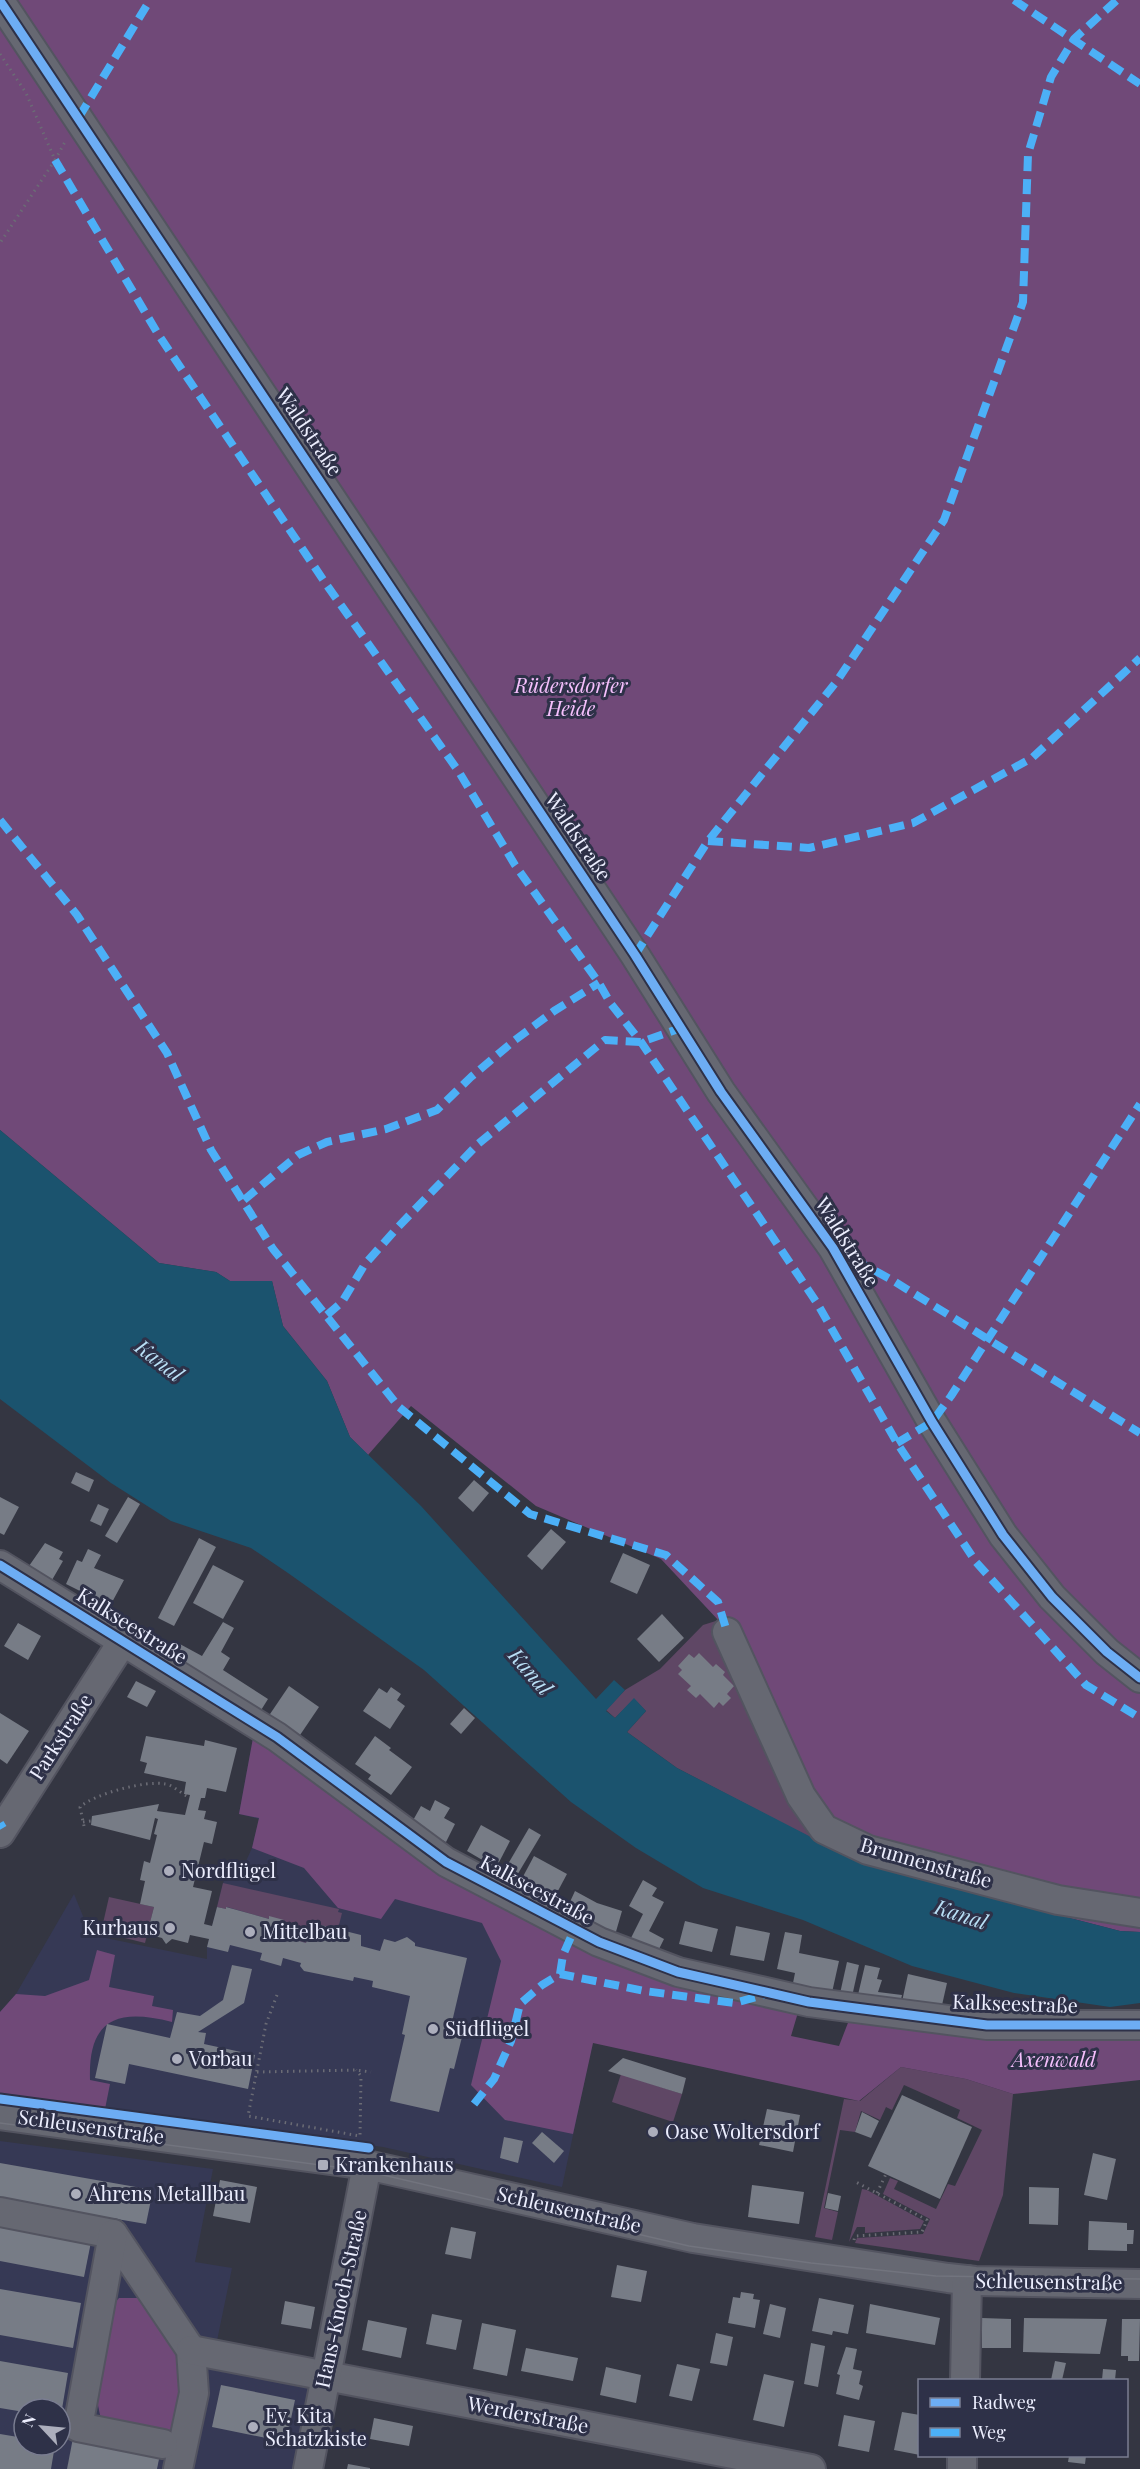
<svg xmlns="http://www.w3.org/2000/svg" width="1140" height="2469" font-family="'Playfair Display',serif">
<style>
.built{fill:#363955;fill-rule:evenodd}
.green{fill:#5f4765}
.forest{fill:#704978}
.water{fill:#1b536e}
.building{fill:#777c86}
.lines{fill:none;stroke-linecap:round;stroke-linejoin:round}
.minor-casing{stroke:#535460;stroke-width:32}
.path{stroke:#6b6c75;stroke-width:3;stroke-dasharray:1.5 4.5;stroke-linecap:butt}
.minor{stroke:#666872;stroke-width:28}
.tram{stroke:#72747e;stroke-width:1.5}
.quiet{stroke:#4cb0f7;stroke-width:8;stroke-dasharray:15 8;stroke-linecap:butt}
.cycleway-casing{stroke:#2e3148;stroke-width:13}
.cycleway{stroke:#6dadf4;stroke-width:9}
.poi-dot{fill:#acaebc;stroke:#2e3148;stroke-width:2}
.labels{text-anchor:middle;stroke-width:6;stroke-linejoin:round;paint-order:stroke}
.street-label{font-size:20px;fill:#eceefe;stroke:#2e3148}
.park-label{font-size:20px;font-style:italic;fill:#f6c0fd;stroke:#2e3148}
.poi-label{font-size:20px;fill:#eceefe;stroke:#2e3148;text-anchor:start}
.water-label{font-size:21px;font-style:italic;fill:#b9dff5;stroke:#2e3148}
</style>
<rect width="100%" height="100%" fill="#343642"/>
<g class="built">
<polygon points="253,1738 420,1859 610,1961 562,2187 383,2147 0,2095 0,2012 16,1994 74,1894 87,1926 96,1936 207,1959 207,1947 223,1883 230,1867 242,1870 252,1848 259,1819 239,1814"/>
<path d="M0,2141L213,2169L195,2262L232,2268L212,2365L315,2385L300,2469H0ZM24,2409H60V2445H24Z"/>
</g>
<g class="green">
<polygon points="719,1620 811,1838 677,1768 627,1732 646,1711 634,1699 615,1718 606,1710 625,1690 660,1669 703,1625"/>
<polygon points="223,1883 339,1909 338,1912 342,1913 338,1929 310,1930 306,1943 288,1938 292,1924 269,1917 269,1919 227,1907 226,1909 217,1907"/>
<polygon points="109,1897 154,1907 145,1943 101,1932"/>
<polygon points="901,2067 966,2079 1013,2094 1003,2195 979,2261 855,2243 857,2238 923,2234 930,2219 883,2194 890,2178 898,2181 894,2189 936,2209 948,2184 955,2186 982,2130 957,2118 960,2110 904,2085 892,2110 886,2107 880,2120 861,2111 855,2132 840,2130 824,2208 838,2212 832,2240 815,2237 844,2099 860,2101"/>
<polygon points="621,2074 682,2094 673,2122 612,2102"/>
<polygon points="862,2189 867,2190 924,2221 920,2229 865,2233 865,2227 857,2227 849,2242"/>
</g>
<g class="forest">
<polygon points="0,0 1140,0 1140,1932 1120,1931 977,1894 842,1853 811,1838 719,1621 661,1559 536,1506 411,1406 368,1455 350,1437 327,1381 283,1326 272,1281 230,1281 216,1272 159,1263 0,1130"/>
<polygon points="253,1738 420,1859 799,2009 791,2036 839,2046 851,2015 1140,2031 1140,2080 1013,2094 966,2079 901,2067 859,2101 593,2043 573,2134 505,2120 471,2085 501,1961 482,1923 395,1899 381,1919 338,1908 304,1868 252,1848 259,1818 239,1814"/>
<path d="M97,1950L115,1955L109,1987L154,1996L152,2006L173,2010L172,2022C117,2008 88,2019 90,2080L110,2084L105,2109L0,2095V2012L16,1994L45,1996L89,1980Z"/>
<polygon points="119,2298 141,2298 189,2368 183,2421 169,2439 115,2429 100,2415 97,2400 112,2306"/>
</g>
<polygon class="water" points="0,1130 159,1263 216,1272 230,1281 272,1281 283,1326 327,1381 350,1437 421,1506 596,1699 614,1680 625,1690 606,1711 615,1718 634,1698 646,1711 627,1732 677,1768 842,1853 977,1894 1120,1931 1140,1932 1140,2003 1110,2007 1014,1993 912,1966 803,1920 703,1888 636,1848 571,1802 424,1670 288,1573 251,1548 171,1521 111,1483 0,1399"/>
<g class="building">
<polygon points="76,1472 94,1480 89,1492 71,1483"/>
<polygon points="474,1480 489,1493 473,1512 458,1498"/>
<polygon points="0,1497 19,1507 4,1535 0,1533"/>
<polygon points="128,1497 140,1504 117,1543 105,1536"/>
<polygon points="98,1504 109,1509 101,1526 90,1521"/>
<polygon points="551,1529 566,1542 542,1570 527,1556"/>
<polygon points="199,1538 216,1547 174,1626 158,1618"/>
<polygon points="45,1543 63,1552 59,1559 63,1561 52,1580 29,1566"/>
<polygon points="88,1549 101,1555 94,1568 124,1580 110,1606 66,1584 77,1560 82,1562"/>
<polygon points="623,1553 650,1565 637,1594 610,1582"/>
<polygon points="213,1565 244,1581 223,1619 193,1603"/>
<polygon points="662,1614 684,1638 659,1662 637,1639"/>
<polygon points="223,1622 234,1628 221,1652 230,1658 223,1670 268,1699 258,1715 170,1660 178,1643 202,1656"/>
<polygon points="18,1623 41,1636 28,1660 4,1646"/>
<polygon points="699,1653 713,1667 716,1664 725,1672 723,1675 734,1686 727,1694 731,1698 723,1706 719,1702 714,1708 700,1694 696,1698 687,1690 691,1686 678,1674 682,1670 678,1666 689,1654 694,1658"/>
<polygon points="136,1681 156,1691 147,1707 127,1697"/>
<polygon points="289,1686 319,1707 298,1738 268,1717"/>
<polygon points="391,1687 401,1694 397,1700 405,1706 390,1729 363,1711 379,1688 387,1693"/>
<polygon points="464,1708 475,1718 461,1734 450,1724"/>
<polygon points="0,1713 29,1731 7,1764 0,1759"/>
<polygon points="146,1736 204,1746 205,1740 237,1748 226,1792 207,1788 205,1798 201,1798 198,1810 206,1811 204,1819 217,1822 212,1844 204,1842 193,1887 212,1891 204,1924 212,1926 217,1907 226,1909 226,1907 269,1919 269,1916 284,1920 283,1922 292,1924 288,1938 306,1943 313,1923 361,1935 361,1946 380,1951 384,1939 395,1942 407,1937 415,1943 415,1946 467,1958 452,2022 465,2025 454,2069 450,2068 439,2112 390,2101 405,2035 402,2034 410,1996 372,1987 373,1981 354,1977 353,1981 304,1971 300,1966 301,1963 283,1958 281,1966 260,1960 262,1953 230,1945 228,1952 207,1947 209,1939 190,1935 188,1943 172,1939 166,1944 162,1938 147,1934 154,1907 140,1904 145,1881 140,1880 144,1861 150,1863 157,1835 154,1834 158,1819 155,1818 150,1840 91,1825 92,1816 159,1804 157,1811 185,1815 190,1795 184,1794 186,1782 144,1773 147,1763 140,1761"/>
<polygon points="375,1736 391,1748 389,1750 412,1767 391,1795 368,1779 371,1775 355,1764"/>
<polygon points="435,1800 450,1808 444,1818 455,1824 446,1842 411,1824 421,1806 430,1811"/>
<polygon points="481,1825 510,1841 496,1868 467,1851"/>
<polygon points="529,1828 541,1835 510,1887 498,1881"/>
<polygon points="534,1856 567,1874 552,1902 519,1884"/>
<polygon points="643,1880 657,1888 652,1896 664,1902 649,1931 664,1939 658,1951 646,1944 644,1949 629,1942 643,1914 629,1906"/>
<polygon points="575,1891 597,1903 622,1911 615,1935 563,1917"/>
<polygon points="685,1921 718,1929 712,1952 679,1944"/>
<polygon points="736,1926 770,1933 764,1961 730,1955"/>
<polygon points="785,1932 802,1935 799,1953 839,1961 831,1997 792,1988 795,1973 777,1969"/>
<polygon points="847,1962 859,1965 851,2001 839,1998"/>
<polygon points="232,1965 252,1969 244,2003 198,2032 206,2033 204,2044 255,2055 248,2089 129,2064 125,2084 95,2078 107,2024 170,2038 177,2012 200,2016 223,2000"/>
<polygon points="865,1965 880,1968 877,1979 882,1980 878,1992 902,1995 899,2008 857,1999"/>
<polygon points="908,1974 947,1983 940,2014 901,2006"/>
<polygon points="623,2058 686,2078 682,2094 608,2071"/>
<polygon points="902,2095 972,2127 940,2199 868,2166"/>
<polygon points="767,2109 800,2115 793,2152 759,2145"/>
<polygon points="862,2112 879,2121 871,2138 855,2132"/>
<polygon points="542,2132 564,2151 554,2163 532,2143"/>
<polygon points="504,2137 523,2141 518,2163 500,2158"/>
<polygon points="1093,2153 1116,2159 1107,2200 1084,2195"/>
<polygon points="0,2163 153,2190 146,2224 0,2199"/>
<polygon points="220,2180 257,2187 250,2223 213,2216"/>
<polygon points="752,2185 804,2192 799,2224 748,2217"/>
<polygon points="1029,2187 1059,2188 1058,2225 1029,2224"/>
<polygon points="828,2193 841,2196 838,2211 825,2208"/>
<polygon points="1089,2221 1127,2223 1127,2230 1134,2230 1133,2244 1127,2244 1127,2251 1088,2250"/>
<polygon points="0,2224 91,2242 84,2277 0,2261"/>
<polygon points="451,2227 476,2232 471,2259 445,2254"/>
<polygon points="617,2265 647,2271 641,2302 611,2297"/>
<polygon points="0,2289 81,2303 73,2348 0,2335"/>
<polygon points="741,2292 754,2294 753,2299 760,2300 755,2328 728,2323 733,2297 740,2298"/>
<polygon points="819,2298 854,2305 848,2334 833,2331 832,2335 812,2331"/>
<polygon points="285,2301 315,2307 311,2329 281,2324"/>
<polygon points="770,2304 786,2308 780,2338 763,2334"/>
<polygon points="870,2304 940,2318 935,2345 866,2333"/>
<polygon points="432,2314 462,2320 456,2350 426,2344"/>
<polygon points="982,2318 1011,2319 1011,2348 982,2348"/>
<polygon points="1024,2318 1107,2319 1100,2354 1023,2352"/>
<polygon points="1122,2319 1140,2319 1139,2361 1128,2361 1128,2356 1121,2356"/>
<polygon points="368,2320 407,2328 401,2358 362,2350"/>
<polygon points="482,2323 516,2330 507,2376 473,2369"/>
<polygon points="716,2333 733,2337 727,2366 710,2363"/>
<polygon points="811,2343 825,2346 818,2387 804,2384"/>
<polygon points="846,2347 857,2349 853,2369 862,2371 859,2384 863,2386 859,2400 836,2394 840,2375 837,2374"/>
<polygon points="526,2348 578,2358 573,2381 521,2371"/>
<polygon points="0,2361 68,2373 62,2409 24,2409 24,2412 0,2408"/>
<polygon points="1055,2361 1066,2363 1062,2380 1051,2380"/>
<polygon points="677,2364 700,2369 692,2401 669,2396"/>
<polygon points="606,2367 641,2375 636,2403 600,2395"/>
<polygon points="1103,2369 1116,2370 1115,2380 1102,2380"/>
<polygon points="764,2374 794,2381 784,2427 753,2420"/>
<polygon points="221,2385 295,2400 286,2442 212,2427"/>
<polygon points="902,2412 920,2415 920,2455 894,2450"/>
<polygon points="844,2415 875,2421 869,2452 838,2446"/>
<polygon points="374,2418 413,2426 409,2446 370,2439"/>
<polygon points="0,2434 24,2438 24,2445 55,2445 51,2469 0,2469"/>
<polygon points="73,2438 160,2454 157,2469 67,2469"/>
<polygon points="1069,2456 1086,2456 1085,2464 1068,2462"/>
<polygon points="348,2464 370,2468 370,2469 347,2469"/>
</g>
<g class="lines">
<g class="minor-casing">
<g id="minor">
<polyline points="0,1 635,955 721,1092 833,1248 932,1422 1003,1535 1052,1597 1107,1652 1140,1678"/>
<polyline points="0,1565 277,1737 446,1862 599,1942 678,1972 809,2002 987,2025 1140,2025"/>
<polyline points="727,1632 801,1796 824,1829 868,1850 1058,1900 1140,1913"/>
<polyline points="0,1833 123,1641"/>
<polyline points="0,2115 367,2165 693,2238 948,2278 975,2281 1140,2284"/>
<polyline points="0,2212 113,2234 191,2350 194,2393 178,2469"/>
<polyline points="113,2234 78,2427 163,2444"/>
<polyline points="191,2350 811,2469"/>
<polyline points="965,2380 967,2280"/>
<polyline points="308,2469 367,2165"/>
<polyline points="962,2469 962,2456"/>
</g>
</g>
<g class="path">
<polyline points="0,54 26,93 55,160 0,243"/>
<polyline points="55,160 66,140"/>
<polyline points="83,1822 91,1821"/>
<path d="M84,1826L80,1807C94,1794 146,1780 165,1784C174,1785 181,1794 189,1797"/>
<polyline points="277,1995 266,2024 248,2116 360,2136 361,2076 356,2070"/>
<polyline points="257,2072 356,2070 371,2072"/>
<polyline points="877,2193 886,2174"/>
<polyline points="854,2240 855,2236 922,2232 927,2220 854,2181"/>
</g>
<use href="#minor" class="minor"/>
<polyline class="tram" points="0,2123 366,2171 689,2246 811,2263 936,2276 1140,2279"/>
<g class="quiet">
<polyline points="1014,0 1140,84"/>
<polyline points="79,117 150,0"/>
<polyline points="55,160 158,334 326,584 459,772 515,865 599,983 611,1004 641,1042 817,1303 897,1443 976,1562 1086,1685 1140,1718"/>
<polyline points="0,820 77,915 167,1053 211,1150 273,1249 399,1407 530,1514 666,1555 718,1602 727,1632"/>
<polyline points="708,841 809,848 913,823 1032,758 1140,658"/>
<polyline points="635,955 708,841 837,681 944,520 1023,302 1028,154 1051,77 1074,39 1117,0"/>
<polyline points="244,1200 298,1155 327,1142 386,1129 437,1110 471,1077 515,1040 554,1011 599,983"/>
<polyline points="835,1249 892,1280 1140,1433"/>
<polyline points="327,1315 342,1302 365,1264 398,1227 478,1144 605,1040 641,1042 681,1028"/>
<polyline points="897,1443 932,1422 951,1396 1140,1104"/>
<polyline points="0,1823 3,1828"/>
<polyline points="560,1974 563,1955 574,1930"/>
<polyline points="474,2104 494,2079 511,2041 520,2004 542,1985 560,1974 645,1991 734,2003 764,1995"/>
</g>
<g class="cycleway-casing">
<g id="cycleway">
<polyline points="0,1 635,955 721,1092 833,1248 932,1422 1003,1535 1052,1597 1107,1652 1140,1678"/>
<polyline points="0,1565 277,1737 446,1862 599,1942 678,1972 809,2002 987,2025 1140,2025"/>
<polyline points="0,2099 369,2148"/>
</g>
</g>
<use href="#cycleway" class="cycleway"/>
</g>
<g class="poi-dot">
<circle cx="169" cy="1871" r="6"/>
<circle cx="170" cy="1928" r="6"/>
<circle cx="250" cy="1932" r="6"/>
<circle cx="433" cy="2029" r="6"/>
<circle cx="177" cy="2059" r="6"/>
<circle cx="653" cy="2132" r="6"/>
<rect x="317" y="2159" width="12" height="12" rx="3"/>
<circle cx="76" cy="2194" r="6"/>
<circle cx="253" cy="2427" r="6"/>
</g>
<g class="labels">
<g class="street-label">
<text transform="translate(309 432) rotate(56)" y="7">Waldstraße</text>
<text transform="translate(578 837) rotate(56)" y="7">Waldstraße</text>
<text transform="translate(847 1242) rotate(58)" y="7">Waldstraße</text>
<text transform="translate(132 1626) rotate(32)" y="7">Kalkseestraße</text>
<text transform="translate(61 1737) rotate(-57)" y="7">Parkstraße</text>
<text transform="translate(926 1863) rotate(16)" y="7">Brunnenstraße</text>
<text transform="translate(537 1890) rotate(28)" y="7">Kalkseestraße</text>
<text transform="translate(1015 2004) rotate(2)" y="7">Kalkseestraße</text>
<text transform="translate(91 2127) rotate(8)" y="7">Schleusenstraße</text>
<text transform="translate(569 2210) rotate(13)" y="7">Schleusenstraße</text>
<text transform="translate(1049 2282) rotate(1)" y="7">Schleusenstraße</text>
<text transform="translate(341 2299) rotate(-78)" y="7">Hans-Knoch-Straße</text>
<text transform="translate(528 2415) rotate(11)" y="7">Werderstraße</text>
</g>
<g class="park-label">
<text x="571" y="693">Rüdersdorfer<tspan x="571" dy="23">Heide</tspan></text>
<text x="1054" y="2067">Axenwald</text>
</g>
<g class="poi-label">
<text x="181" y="1878">Nordflügel</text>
<text x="158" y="1935" text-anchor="end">Kurhaus</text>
<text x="262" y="1939">Mittelbau</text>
<text x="445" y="2036">Südflügel</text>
<text x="189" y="2066">Vorbau</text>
<text x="665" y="2139">Oase Woltersdorf</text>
<text x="335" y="2172">Krankenhaus</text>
<text x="88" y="2201">Ahrens Metallbau</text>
<text x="265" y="2423">Ev. Kita<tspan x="265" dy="23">Schatzkiste</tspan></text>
</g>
<g class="water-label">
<text transform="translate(159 1361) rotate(38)" y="7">Kanal</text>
<text transform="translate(530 1672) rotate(49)" y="7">Kanal</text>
<text transform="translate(961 1915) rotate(18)" y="7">Kanal</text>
</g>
</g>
<rect x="918" y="2379" width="210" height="78" fill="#2e3148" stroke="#7a7d91" stroke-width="1.5"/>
<rect x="930" y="2398" width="30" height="9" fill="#6dadf4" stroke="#7a7d91" stroke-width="1.5"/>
<text x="972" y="2409" font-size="18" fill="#eceefe">Radweg</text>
<rect x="930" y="2428" width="30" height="9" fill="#4cb0f7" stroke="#7a7d91" stroke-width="1.5"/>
<text x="972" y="2439" font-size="18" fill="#eceefe">Weg</text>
<g transform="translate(42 2427) rotate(296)"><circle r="28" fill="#2e3148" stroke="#7a7d91" stroke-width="1.5"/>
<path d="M0-4.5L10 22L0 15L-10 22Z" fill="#acaebc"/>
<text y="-9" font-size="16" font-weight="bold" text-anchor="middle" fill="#eceefe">N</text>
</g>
</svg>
